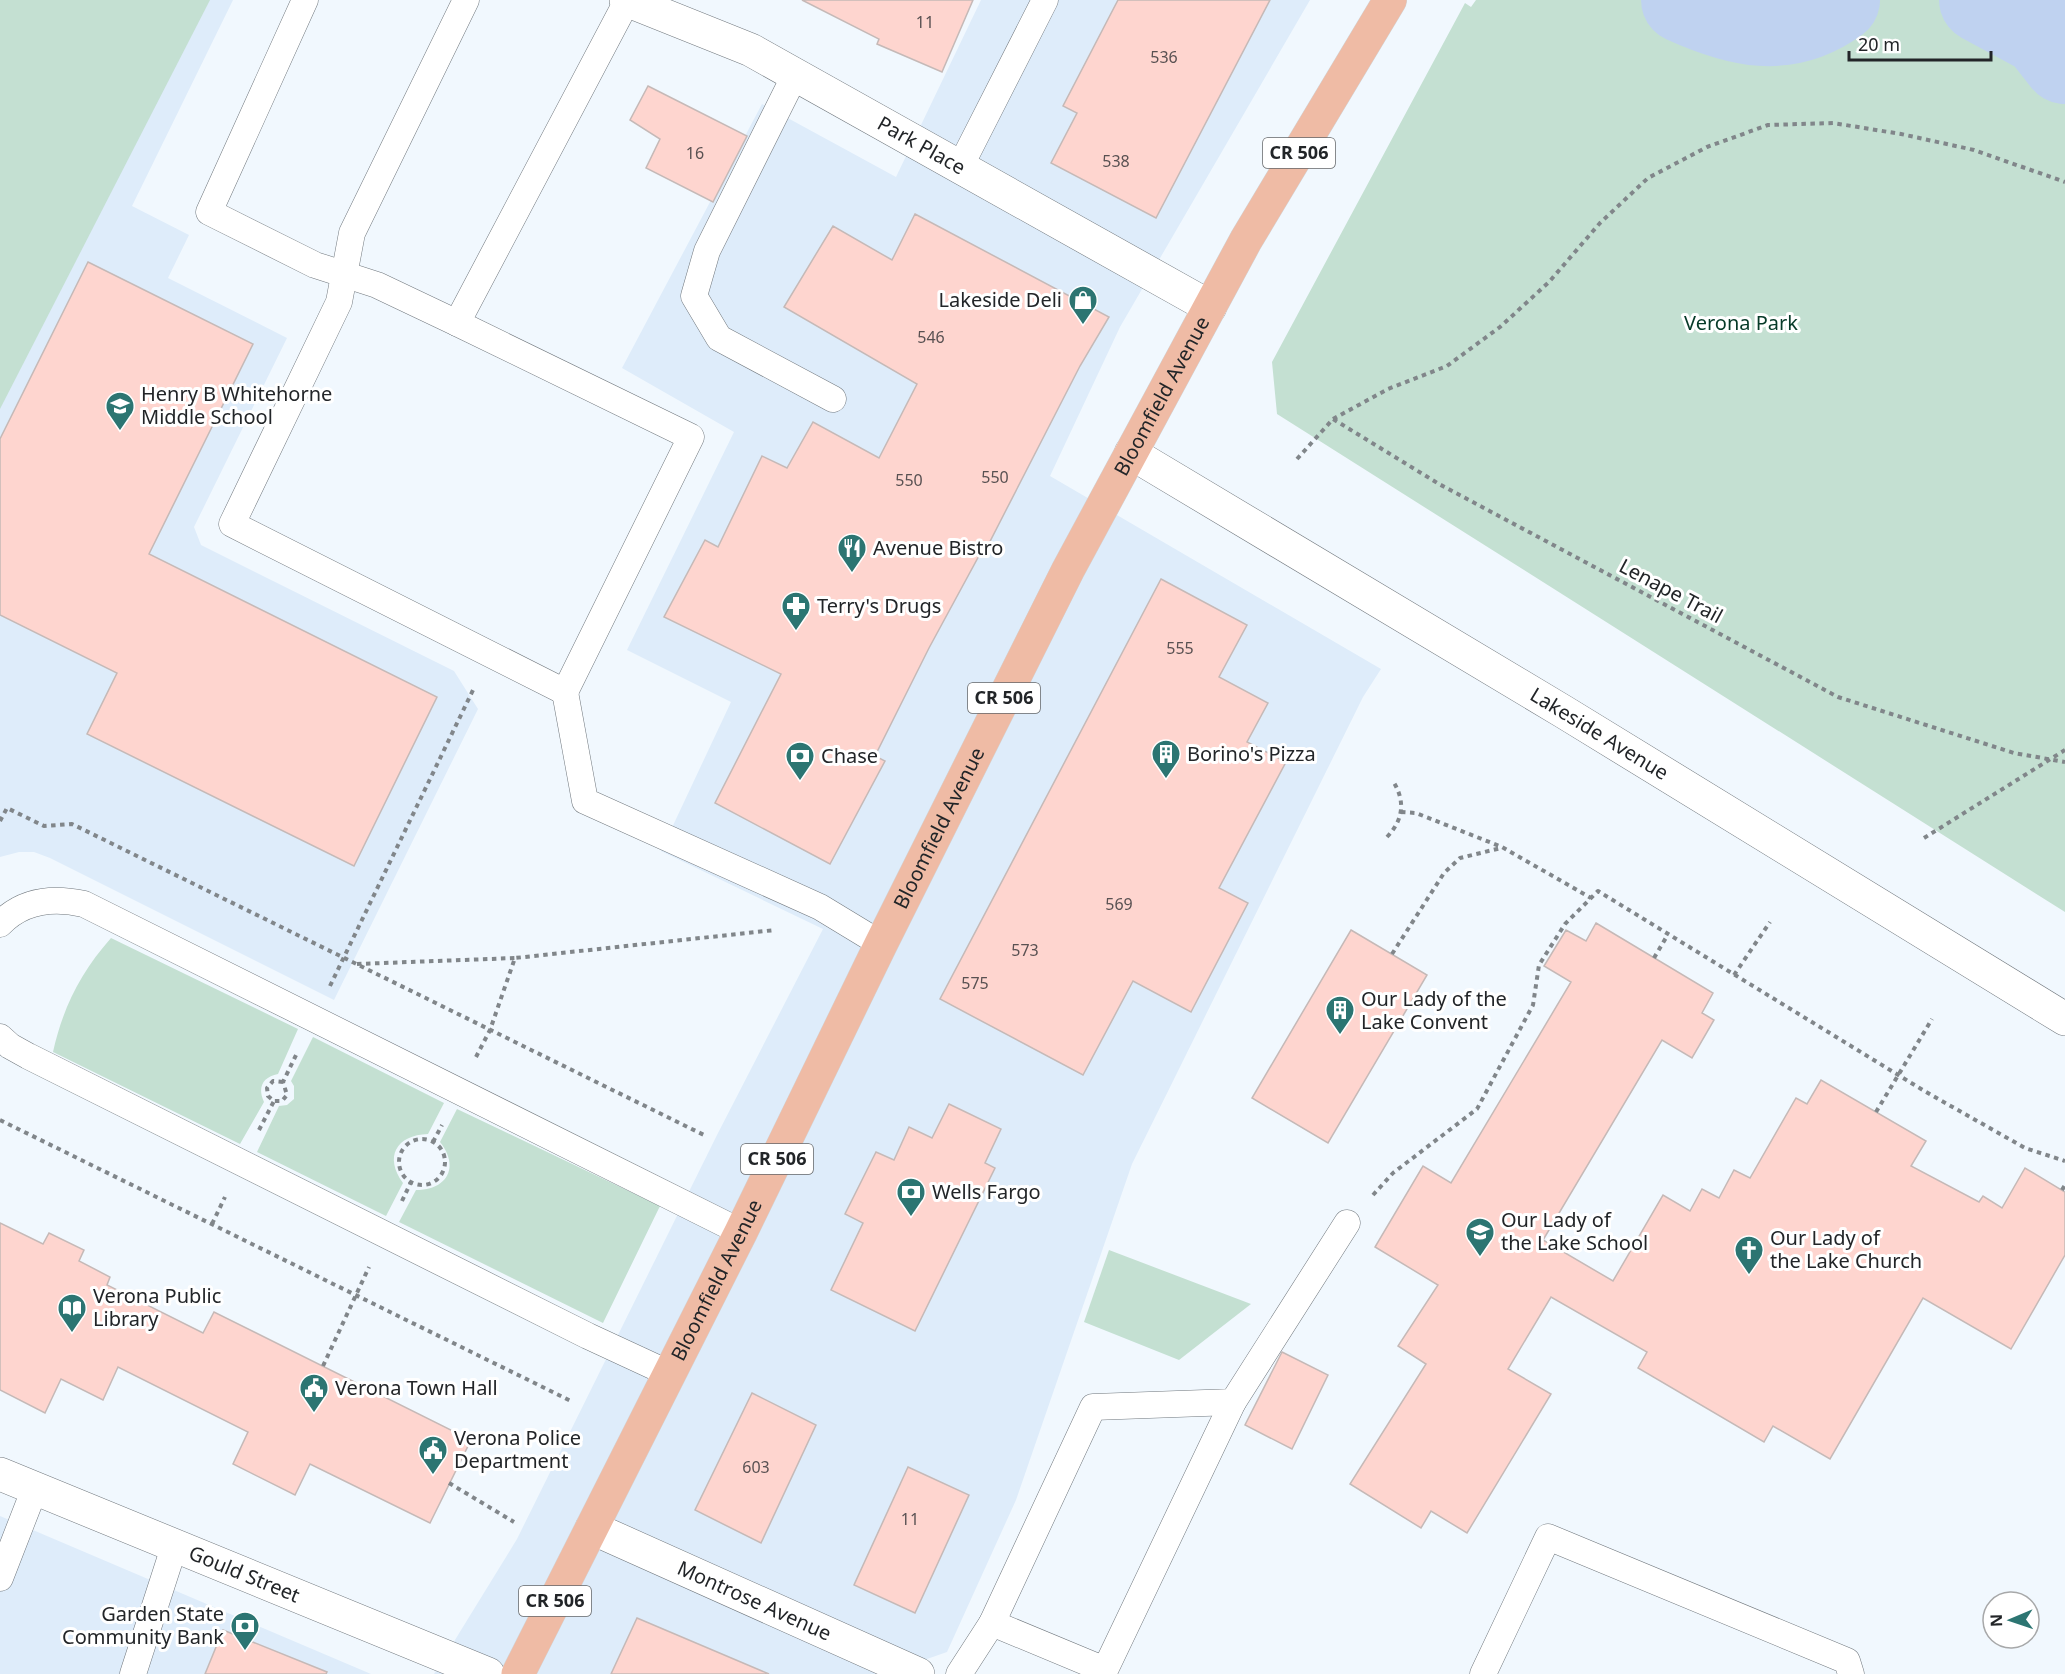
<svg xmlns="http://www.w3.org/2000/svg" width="2065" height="1674" font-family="'Noto Sans',sans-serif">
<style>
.built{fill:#deecfa}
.green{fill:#c4e0d2}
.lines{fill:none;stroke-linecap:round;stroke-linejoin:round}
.river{stroke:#bfd2f0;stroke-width:86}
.building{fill:#fed5cf;stroke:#c5b9b7;stroke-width:1.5}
.service-casing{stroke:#71787e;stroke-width:27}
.minor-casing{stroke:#71787e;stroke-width:34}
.secondary-casing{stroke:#71787e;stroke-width:34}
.primary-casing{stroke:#d3d3d4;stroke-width:34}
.path{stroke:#81868a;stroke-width:4;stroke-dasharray:4.5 4.5;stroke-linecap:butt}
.service{stroke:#fff;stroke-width:26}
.minor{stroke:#fff;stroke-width:33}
.secondary{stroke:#fff;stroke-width:33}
.primary{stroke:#efbba5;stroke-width:33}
.labels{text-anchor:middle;stroke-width:6;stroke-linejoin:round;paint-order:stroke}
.number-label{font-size:16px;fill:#595152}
.shield{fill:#fff;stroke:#646668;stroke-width:1.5}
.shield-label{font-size:18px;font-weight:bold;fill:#222528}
.street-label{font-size:20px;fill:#222528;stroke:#fff}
.poi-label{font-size:20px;fill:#222528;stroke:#fff;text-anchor:start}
.park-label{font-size:20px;fill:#063a28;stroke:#fff}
</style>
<rect width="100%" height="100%" fill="#f1f8fe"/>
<g class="built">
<polygon points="0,0 233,0 132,206 189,235 168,278 287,338 194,527 201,545 454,671 478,709 334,1000 50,858 34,852 19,852 0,857"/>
<polygon points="981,0 1310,0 1120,327 1050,476 1381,669 1363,697 1132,1164 1016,1500 947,1652 884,1674 434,1674 517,1539 717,1135 823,929 661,851 731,702 627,650 734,432 622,368 762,104 896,177"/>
<polygon points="0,1516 371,1674 0,1674"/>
</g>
<g class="green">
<polygon points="0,0 210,0 0,409"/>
<polygon points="1476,0 2065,0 2065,912 1277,414 1272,362 1465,3 1471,7"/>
<path d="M111,938L298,1029L278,1074C263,1077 257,1087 264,1102L240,1144L53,1052C63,1007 81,972 111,938Z"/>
<path d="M313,1037L444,1103L428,1134C396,1135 384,1157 403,1183L386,1216L257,1152L279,1106L287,1105L294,1099V1086L291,1081Z"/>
<path d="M457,1109L660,1206L603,1323L399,1222L416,1190C447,1190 460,1167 440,1142Z"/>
<polygon points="1109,1250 1251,1304 1179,1360 1084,1322"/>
</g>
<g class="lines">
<g class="river">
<path d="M1684,0C1737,24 1786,37 1837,0"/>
<polyline points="1982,0 2043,33 2065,61"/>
</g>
</g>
<g class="building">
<polygon points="802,0 973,0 942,72 877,44 879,39"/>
<polygon points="1118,0 1270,0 1156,218 1051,163 1077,113 1063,106"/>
<polygon points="648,86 747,136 713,202 646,168 660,139 630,120"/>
<polygon points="915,214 1109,317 1080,366 983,555 980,554 929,648 875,756 885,761 830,864 715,803 781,674 664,617 705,540 718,547 762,456 787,468 813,422 879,458 917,384 784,307 833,226 892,260"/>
<polygon points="88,262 253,344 149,554 437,697 354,866 87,734 117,673 0,615 0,439"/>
<polygon points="1161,579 1247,625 1219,677 1268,703 1247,742 1286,762 1219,888 1248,903 1191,1012 1133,981 1083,1075 940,999"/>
<polygon points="1596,923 1713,993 1702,1013 1714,1020 1692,1058 1662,1040 1543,1240 1613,1281 1663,1195 1690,1211 1702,1189 1719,1198 1734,1170 1750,1178 1796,1098 1807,1104 1821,1080 1926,1141 1911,1166 1979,1202 1983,1196 2002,1208 2025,1168 2065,1192 2065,1255 2011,1349 1923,1298 1830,1459 1773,1426 1764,1442 1638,1368 1647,1352 1551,1297 1508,1369 1551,1394 1467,1533 1431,1511 1421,1528 1350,1484 1426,1364 1398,1346 1438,1285 1375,1247 1423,1166 1451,1183 1571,982 1544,966 1566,930 1586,941"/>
<polygon points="1351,930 1427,975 1328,1143 1252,1098"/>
<polygon points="949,1104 1001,1129 985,1163 995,1168 915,1331 831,1290 863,1223 845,1214 876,1152 894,1160 909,1127 932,1138"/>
<polygon points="0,1223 43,1244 49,1233 84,1250 79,1261 110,1277 107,1285 203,1333 214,1312 471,1440 430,1523 310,1464 295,1495 233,1464 248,1432 118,1367 103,1400 61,1379 45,1413 0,1390"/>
<polygon points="1282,1352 1328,1375 1292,1449 1245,1425"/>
<polygon points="752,1393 816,1425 761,1543 695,1510"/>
<polygon points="908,1467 969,1495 915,1613 854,1585"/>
<polygon points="637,1618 769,1674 611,1674"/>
<polygon points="223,1630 327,1672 326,1674 205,1674"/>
</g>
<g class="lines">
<g class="service-casing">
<g id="service">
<polyline points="305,0 209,212 315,265 377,285 457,323"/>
<polyline points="466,0 352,233 339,302 232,524 565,692 691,437 457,323 627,1"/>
<polyline points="795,75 707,251 694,296 719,338 833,399"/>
<polyline points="960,167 1045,0"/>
<polyline points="565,692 585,801 820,907 881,944"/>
<path d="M0,924C23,900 53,897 84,904L741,1232"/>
<polyline points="0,1037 10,1046 28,1056 588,1336 670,1374"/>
<polyline points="0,1578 35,1488"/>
<polyline points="992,1623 1105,1670 1233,1402"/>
<polyline points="133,1674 175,1544"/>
<polyline points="959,1674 992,1623 1093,1407 1233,1402 1347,1223"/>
<polyline points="1483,1674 1548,1537 1847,1661 1851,1674"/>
</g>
</g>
<g class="minor-casing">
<g id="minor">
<path id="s1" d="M626,0L751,50L1210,307"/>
<path id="s2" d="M0,1474L488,1674"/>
<path id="s3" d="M592,1528L918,1674"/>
</g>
</g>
<g class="secondary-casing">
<g id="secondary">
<path id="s4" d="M1131,453L1564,712L2065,1019"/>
</g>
</g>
<g class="primary-casing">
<g id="primary">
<path id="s5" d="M518,1674L741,1232L881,944L1068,570L1246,240L1390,0"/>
</g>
</g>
<g class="path">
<polyline points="1333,419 1388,389 1447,366 1500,327 1549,282 1600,223 1648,178 1707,147 1768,125 1833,123 1901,134 1974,150 2065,182"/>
<polyline points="1297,459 1333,419 1439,484 1838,697 2014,753 2065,762"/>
<polyline points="1401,812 1416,813 1502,847 1591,898"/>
<polyline points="0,821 7,808 44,826 72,824 706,1136"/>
<path d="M1387,837C1403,820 1406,802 1393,781"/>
<polyline points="1924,838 2065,750"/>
<polyline points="1392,954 1444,873 1460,858 1501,848"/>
<polyline points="1654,958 1667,936"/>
<polyline points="357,964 515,958"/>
<polyline points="1734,975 1770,922"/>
<polyline points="330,986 474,688"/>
<polyline points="476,1057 490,1030 515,958 775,930"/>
<polyline points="283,1082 273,1081 267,1088 268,1096 274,1101 282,1101 287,1095 283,1082 297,1053"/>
<polyline points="1876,1112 1932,1019"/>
<polyline points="0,1120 573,1402"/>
<polyline points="259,1130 274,1101"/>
<circle cx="422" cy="1162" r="23"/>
<polyline points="433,1142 442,1125"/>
<polyline points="2062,1190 2065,1185"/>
<polyline points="1373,1195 1393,1173 1477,1109 1533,1005 1539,965 1565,924 1598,891 1926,1092 2025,1148 2065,1161"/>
<polyline points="402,1201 411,1182"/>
<polyline points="212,1224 225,1197"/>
<polyline points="323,1366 369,1267"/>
<polyline points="449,1483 514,1522"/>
</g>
<use href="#service" class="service"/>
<use href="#minor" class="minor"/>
<use href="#secondary" class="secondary"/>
<use href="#primary" class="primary"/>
</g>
<defs>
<g id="shop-pin" transform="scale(1.5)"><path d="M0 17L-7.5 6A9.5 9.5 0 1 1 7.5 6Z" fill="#2c7572" stroke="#fff"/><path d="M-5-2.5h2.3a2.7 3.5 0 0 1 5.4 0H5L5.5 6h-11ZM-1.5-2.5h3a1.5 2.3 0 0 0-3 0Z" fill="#fff"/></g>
<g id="school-pin" transform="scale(1.5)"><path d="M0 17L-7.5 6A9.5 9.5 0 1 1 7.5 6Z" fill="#2c7572" stroke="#fff"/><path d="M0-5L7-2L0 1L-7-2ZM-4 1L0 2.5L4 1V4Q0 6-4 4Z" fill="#fff"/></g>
<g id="restaurant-pin" transform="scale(1.5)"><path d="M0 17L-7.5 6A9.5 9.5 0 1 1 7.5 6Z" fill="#2c7572" stroke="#fff"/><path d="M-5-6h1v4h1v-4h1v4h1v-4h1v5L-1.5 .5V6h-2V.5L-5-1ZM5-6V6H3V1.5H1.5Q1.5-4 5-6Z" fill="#fff"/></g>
<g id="pharmacy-pin" transform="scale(1.5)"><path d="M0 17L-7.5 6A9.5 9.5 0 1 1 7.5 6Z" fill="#2c7572" stroke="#fff"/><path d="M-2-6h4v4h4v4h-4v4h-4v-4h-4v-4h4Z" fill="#fff"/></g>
<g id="building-pin" transform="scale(1.5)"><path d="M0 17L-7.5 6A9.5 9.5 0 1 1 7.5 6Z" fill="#2c7572" stroke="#fff"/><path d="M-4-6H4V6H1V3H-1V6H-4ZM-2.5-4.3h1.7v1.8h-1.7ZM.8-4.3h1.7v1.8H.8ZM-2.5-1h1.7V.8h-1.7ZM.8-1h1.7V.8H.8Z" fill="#fff"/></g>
<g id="bank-pin" transform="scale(1.5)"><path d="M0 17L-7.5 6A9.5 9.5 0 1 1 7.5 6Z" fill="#2c7572" stroke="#fff"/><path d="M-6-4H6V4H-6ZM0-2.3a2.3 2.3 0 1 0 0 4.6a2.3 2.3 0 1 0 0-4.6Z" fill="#fff"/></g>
<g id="church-pin" transform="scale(1.5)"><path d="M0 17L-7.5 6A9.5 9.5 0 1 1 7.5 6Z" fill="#2c7572" stroke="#fff"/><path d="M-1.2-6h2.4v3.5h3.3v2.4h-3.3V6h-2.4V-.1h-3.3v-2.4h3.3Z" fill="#fff"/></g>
<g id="library-pin" transform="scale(1.5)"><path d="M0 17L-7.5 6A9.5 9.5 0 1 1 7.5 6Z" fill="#2c7572" stroke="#fff"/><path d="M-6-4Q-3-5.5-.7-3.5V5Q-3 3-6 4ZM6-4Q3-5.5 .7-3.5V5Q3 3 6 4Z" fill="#fff"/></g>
<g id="civic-pin" transform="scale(1.5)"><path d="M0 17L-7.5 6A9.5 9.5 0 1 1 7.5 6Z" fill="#2c7572" stroke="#fff"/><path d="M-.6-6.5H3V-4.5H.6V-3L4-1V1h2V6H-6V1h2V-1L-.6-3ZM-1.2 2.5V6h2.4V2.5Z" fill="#fff"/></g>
</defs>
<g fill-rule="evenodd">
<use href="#shop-pin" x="1083" y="300"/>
<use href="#school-pin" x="120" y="406"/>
<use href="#restaurant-pin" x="852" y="548"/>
<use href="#pharmacy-pin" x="796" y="606"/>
<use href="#building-pin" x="1166" y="754"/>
<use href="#bank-pin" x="800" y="756"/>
<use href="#building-pin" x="1340" y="1010"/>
<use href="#bank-pin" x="911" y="1192"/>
<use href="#school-pin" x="1480" y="1232"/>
<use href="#church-pin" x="1749" y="1250"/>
<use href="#library-pin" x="72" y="1308"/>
<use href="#civic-pin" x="314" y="1388"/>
<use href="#civic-pin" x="433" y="1450"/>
<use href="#bank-pin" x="245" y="1626"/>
</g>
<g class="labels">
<g class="number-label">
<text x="925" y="28">11</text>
<text x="1164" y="63">536</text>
<text x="695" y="159">16</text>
<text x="1116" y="167">538</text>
<text x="931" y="343">546</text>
<text x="995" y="483">550</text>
<text x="909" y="486">550</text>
<text x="1180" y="654">555</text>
<text x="1119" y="910">569</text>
<text x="1025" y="956">573</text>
<text x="975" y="989">575</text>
<text x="756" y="1473">603</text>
<text x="910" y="1525">11</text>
</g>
<g class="shield">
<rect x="1263" y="138" width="72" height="30" rx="4.5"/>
<rect x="968" y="683" width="72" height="30" rx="4.5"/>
<rect x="741" y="1144" width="72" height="30" rx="4.5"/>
<rect x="519" y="1586" width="72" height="30" rx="4.5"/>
</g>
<g class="shield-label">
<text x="1299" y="159">CR 506</text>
<text x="1004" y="704">CR 506</text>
<text x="777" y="1165">CR 506</text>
<text x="555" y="1607">CR 506</text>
</g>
<g class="street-label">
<text dy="7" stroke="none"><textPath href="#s1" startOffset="330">Park Place</textPath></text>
<text dy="7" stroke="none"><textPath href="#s5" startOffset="1431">Bloomfield Avenue</textPath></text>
<text transform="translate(1671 591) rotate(28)" y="7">Lenape Trail</text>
<text dy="7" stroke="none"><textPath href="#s4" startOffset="546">Lakeside Avenue</textPath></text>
<text dy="7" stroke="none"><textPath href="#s5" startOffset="945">Bloomfield Avenue</textPath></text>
<text dy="7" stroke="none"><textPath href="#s5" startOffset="441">Bloomfield Avenue</textPath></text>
<text dy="7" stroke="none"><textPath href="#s2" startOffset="264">Gould Street</textPath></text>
<text dy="7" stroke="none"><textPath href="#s3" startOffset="178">Montrose Avenue</textPath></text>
</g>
<g class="poi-label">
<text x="1062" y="307" text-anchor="end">Lakeside Deli</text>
<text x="141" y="401">Henry B Whitehorne<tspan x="141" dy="23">Middle School</tspan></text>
<text x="873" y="555">Avenue Bistro</text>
<text x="817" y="613">Terry's Drugs</text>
<text x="1187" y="761">Borino's Pizza</text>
<text x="821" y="763">Chase</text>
<text x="1361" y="1006">Our Lady of the<tspan x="1361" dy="23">Lake Convent</tspan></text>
<text x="932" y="1199">Wells Fargo</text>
<text x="1501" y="1227">Our Lady of<tspan x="1501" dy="23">the Lake School</tspan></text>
<text x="1770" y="1245">Our Lady of<tspan x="1770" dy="23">the Lake Church</tspan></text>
<text x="93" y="1303">Verona Public<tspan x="93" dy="23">Library</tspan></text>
<text x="335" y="1395">Verona Town Hall</text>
<text x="454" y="1445">Verona Police<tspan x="454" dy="23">Department</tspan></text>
<text x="224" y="1621" text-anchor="end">Garden State<tspan x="224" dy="23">Community Bank</tspan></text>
</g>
<g class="park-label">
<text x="1741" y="330">Verona Park</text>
</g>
</g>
<g transform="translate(2011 1620) rotate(268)"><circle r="28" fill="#ffffff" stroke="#a7a8a9" stroke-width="1.5"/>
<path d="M0-4.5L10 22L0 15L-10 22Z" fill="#2c7572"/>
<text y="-9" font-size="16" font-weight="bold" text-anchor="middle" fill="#222528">N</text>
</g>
<path d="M1849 51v9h142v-9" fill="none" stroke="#222528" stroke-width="3"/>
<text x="1858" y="51" font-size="18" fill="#222528" stroke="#ffffff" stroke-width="4.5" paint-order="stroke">20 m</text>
</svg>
